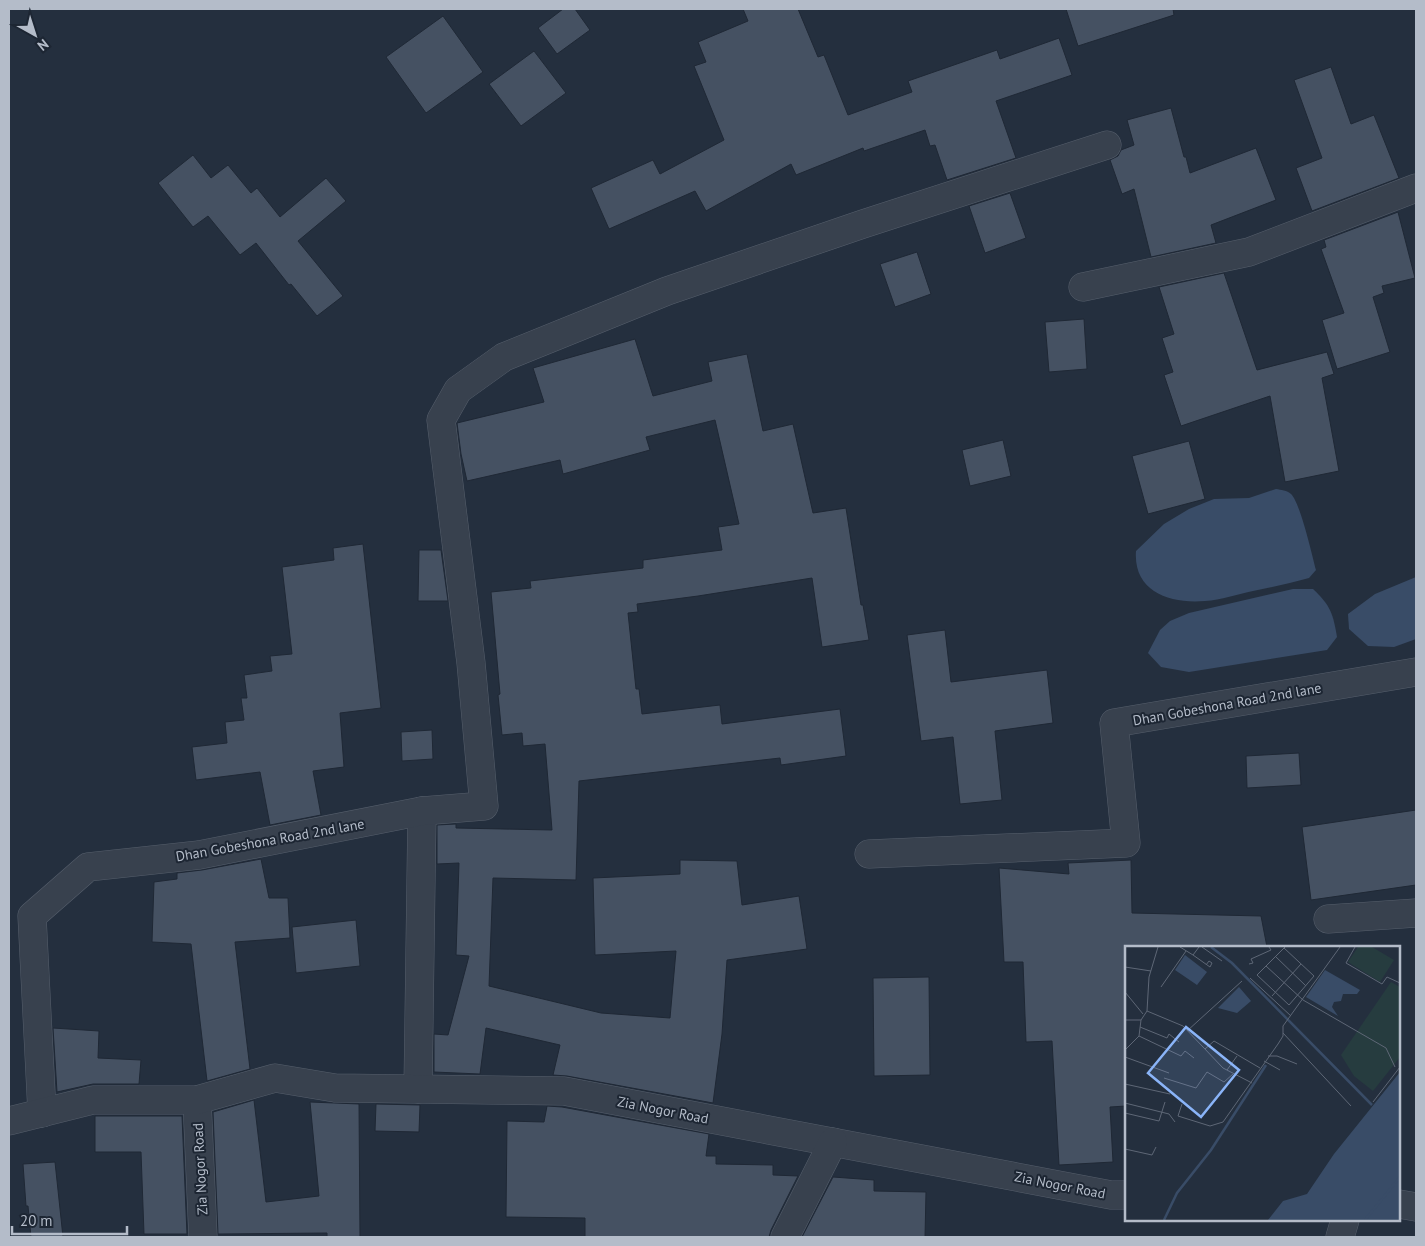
<svg xmlns="http://www.w3.org/2000/svg" width="1425" height="1246" font-family="'PT Sans',sans-serif">
<style>
.water{fill:#394c67}
.building{fill:#455162;stroke:#1f2835}
.lines{fill:none;stroke-linecap:round;stroke-linejoin:round}
.minor-casing{stroke:#565f6c;stroke-width:29}
.minor{stroke:#38414e;stroke-width:28}
.labels{text-anchor:middle;stroke-width:4;stroke-linejoin:round;paint-order:stroke}
.street-label{font-size:14px;fill:#b4bcc9;stroke:#1d2633}
.inset-river{fill:none;stroke:#394c67;stroke-width:2.5}
.inset-road{fill:none;stroke:#5e6776;stroke-width:1}
.view{fill:#8ab4f8;fill-opacity:0.15;stroke:#8ab4f8;stroke-width:2.5}
.inset-edge{fill:none;stroke:#b4bcc9;stroke-width:2.5}
</style>
<rect width="100%" height="100%" fill="#242f3e"/>
<g class="water">
<path d="M1276,489C1281,490 1287,490 1291,494C1300,502 1312,555 1316,570L1309,578C1291,583 1272,587 1253,591C1238,594 1221,600 1205,601C1170,604 1133,592 1136,551L1164,524L1189,509L1214,499L1249,498Z"/>
<polygon points="1416,577 1416,639 1394,647 1368,646 1349,629 1348,614 1375,594"/>
<path d="M1293,589H1313C1331,606 1333,614 1337,637L1327,650L1189,672L1161,667L1148,653L1160,630L1170,621L1189,613Z"/>
</g>
<g class="building">
<polygon points="563,9 575,9 590,30 557,54 538,28"/>
<polygon points="743,9 798,9 818,57 824,55 848,115 912,92 908,81 997,50 1000,59 1059,38 1072,75 996,101 1016,158 947,180 935,145 930,146 925,130 864,151 863,148 796,175 791,164 706,211 695,191 609,229 591,188 653,160 660,174 724,140 694,66 706,62 698,42 748,21"/>
<polygon points="1066,9 1173,9 1174,15 1078,46"/>
<polygon points="443,16 483,72 426,113 386,57"/>
<polygon points="534,51 566,93 521,126 489,84"/>
<polygon points="1331,67 1351,124 1374,115 1399,178 1312,211 1296,168 1322,158 1294,80"/>
<polygon points="1171,108 1184,157 1186,157 1190,173 1256,148 1276,200 1211,225 1216,243 1151,257 1134,189 1122,194 1110,160 1118,156 1121,150 1134,145 1127,120"/>
<polygon points="193,155 211,178 228,165 251,193 257,188 280,217 326,178 346,201 298,241 343,296 317,316 291,284 289,285 256,243 240,255 208,216 193,227 158,183"/>
<polygon points="1010,193 1026,238 985,253 969,206"/>
<polygon points="1398,212 1415,278 1382,286 1384,293 1373,297 1390,352 1337,369 1322,320 1344,313 1321,249 1326,247 1324,240"/>
<polygon points="917,252 931,294 895,307 880,264"/>
<polygon points="1224,273 1257,370 1327,352 1334,374 1322,378 1339,471 1285,482 1270,396 1181,426 1164,375 1173,372 1162,338 1174,334 1159,287"/>
<polygon points="1084,319 1087,369 1049,372 1045,322"/>
<polygon points="635,339 653,396 712,381 708,362 747,354 763,431 793,424 813,513 846,508 861,605 863,605 869,640 822,647 812,578 698,596 637,604 638,612 628,613 636,689 639,689 642,714 720,705 722,724 840,709 846,756 781,765 780,758 579,781 576,880 493,878 489,986 601,1013 670,1018 676,951 595,955 593,878 680,874 680,860 737,861 742,905 799,896 807,949 727,960 722,1034 713,1103 567,1076 553,1075 560,1045 486,1028 480,1074 434,1072 434,1034 448,1035 469,956 456,955 459,863 437,864 437,825 456,824 456,828 552,830 545,744 523,746 522,733 502,735 498,695 500,694 491,592 531,588 530,581 643,568 643,560 722,550 718,527 739,524 715,420 646,437 650,450 563,474 560,460 467,481 461,454 457,423 544,402 533,368"/>
<polygon points="1003,440 1011,476 970,486 962,450"/>
<polygon points="1189,441 1205,499 1148,514 1132,456"/>
<polygon points="363,544 381,708 340,713 344,767 313,771 321,815 270,825 260,772 196,780 192,747 227,743 225,722 244,720 241,698 247,698 244,675 272,671 270,656 292,654 282,567 334,560 333,548"/>
<polygon points="419,550 441,550 448,601 418,601"/>
<polygon points="945,630 951,682 1047,670 1053,723 995,731 1002,800 960,804 953,737 921,741 907,635"/>
<polygon points="432,730 433,759 402,761 401,732"/>
<polygon points="1299,753 1301,785 1247,788 1246,756"/>
<polygon points="1416,810 1416,885 1311,900 1302,827"/>
<polygon points="261,859 269,898 288,898 290,938 235,942 250,1069 207,1081 191,944 152,942 154,882 177,879 177,873 202,870"/>
<polygon points="1131,860 1132,913 1261,916 1267,947 1126,947 1126,1106 1110,1107 1113,1162 1059,1165 1052,1041 1026,1042 1023,962 1004,962 999,868 1069,874 1068,863"/>
<polygon points="356,920 360,966 296,973 292,927"/>
<polygon points="929,977 930,1075 874,1076 873,978"/>
<polygon points="53,1028 99,1031 98,1058 141,1060 139,1084 93,1084 57,1092"/>
<polygon points="254,1100 266,1202 319,1196 310,1102 359,1104 360,1237 327,1237 327,1233 218,1234 213,1112"/>
<polygon points="376,1104 420,1105 419,1132 375,1131"/>
<polygon points="547,1106 562,1107 709,1134 706,1156 716,1156 716,1164 773,1165 773,1175 798,1176 771,1230 769,1237 585,1237 585,1218 506,1217 507,1121 544,1122"/>
<polygon points="95,1116 182,1116 187,1234 144,1234 141,1152 95,1152"/>
<polygon points="55,1162 63,1237 31,1237 28,1206 26,1206 23,1164"/>
<polygon points="833,1177 874,1180 874,1191 926,1192 925,1237 802,1237"/>
</g>
<g class="lines">
<g class="minor-casing">
<g id="minor">
<polyline points="1083,287 1249,252 1416,188"/>
<polyline points="869,854 1126,843 1114,723 1416,672"/>
<polyline points="1328,919 1416,913"/>
<polyline points="418,1089 422,811"/>
<polyline points="197,1100 203,1237"/>
<polyline points="42,1113 32,916 88,867 199,855 422,811 484,806 471,663 441,420 458,390 504,357 667,291 863,224 1107,145"/>
<polyline points="9,1121 93,1100 197,1100 275,1078 335,1088 564,1091 1111,1195 1126,1195"/>
<polyline points="1399,1204 1416,1207"/>
<polyline points="785,1237 833,1142"/>
<polyline points="1340,1237 1345,1220"/>
</g>
</g>
<use href="#minor" class="minor"/>
</g>
<g class="labels">
<g class="street-label">
<text transform="translate(1227 704) rotate(-10)" y="5">Dhan Gobeshona Road 2nd lane</text>
<text transform="translate(270 840) rotate(-10)" y="5">Dhan Gobeshona Road 2nd lane</text>
<text transform="translate(663 1110) rotate(11)" y="5">Zia Nogor Road</text>
<text transform="translate(200 1169) rotate(-93)" y="5">Zia Nogor Road</text>
<text transform="translate(1060 1185) rotate(11)" y="5">Zia Nogor Road</text>
</g>
</g>
<g transform="translate(1125 946)">
<rect width="275" height="275" fill="#242f3e"/>
<path d="M233,1H247L269,14L255,36L223,16ZM266,36L275,41V111L248,145L229,130L216,109Z" fill="#263c3f"/>
<path d="M60,9L82,26L72,39L50,24ZM200,24L235,44L232,48H218L216,55L209,56L207,61L213,70L181,51ZM114,41L126,55L112,67L93,62ZM275,126V274H143L158,255L182,248L209,208Z" fill="#394c67"/>
<path class="inset-river" d="M86,1L107,17L247,159M39,274L52,247L86,204L141,119M240,274L275,231"/>
<path class="inset-road" d="M55,1L68,9L74,1M77,1L97,15M230,1L221,17L257,38L262,31L275,37M159,2L189,30L164,59L132,29L160,1M68,9L85,21L87,17L84,15L81,19M150,10L181,40M124,18L128,17L126,13L146,4L144,1M141,20L178,54L261,102L270,121M0,21L26,25M125,32L166,70M36,41L61,5M0,46L18,68M147,50L176,18M22,65L58,80L98,122L127,137M0,74H16M15,81L42,92L44,88L54,96M62,85L117,35M158,87L226,160M14,90L56,110L60,105L69,112M80,103L89,95L135,122M0,104L14,90L16,74L22,65L24,31L33,1M143,110H152L172,118M0,111L44,127M139,115L155,124M102,124L112,110M39,132L71,142L82,126L99,136L108,128M0,138L45,148M248,156L275,121M0,157L44,168L50,176M57,158L53,170L85,180L98,176L153,98L158,90V80L215,1M0,167L34,175L40,156M0,203L27,209L31,201"/>
<path class="view" d="M61,81L114,124L76,171L23,127Z"/>
<rect width="275" height="275" class="inset-edge"/>
</g>
<rect width="1425" height="1246" fill="none" stroke="#b4bcc9" stroke-width="20"/>
<g transform="translate(35 35) rotate(141)" stroke="#1d2633" stroke-width="4" paint-order="stroke">
<path d="M0-4L9 19L0 12L-9 19Z" fill="#b4bcc9"/>
<text y="-8" font-size="14" font-weight="bold" text-anchor="middle" fill="#b4bcc9">N</text>
</g>
<path d="M12 1226v8h115v-8" fill="none" stroke="#b4bcc9" stroke-width="2.5"/>
<text x="20" y="1226" font-size="15" fill="#b4bcc9" stroke="#1d2633" stroke-width="4" paint-order="stroke">20 m</text>
</svg>
